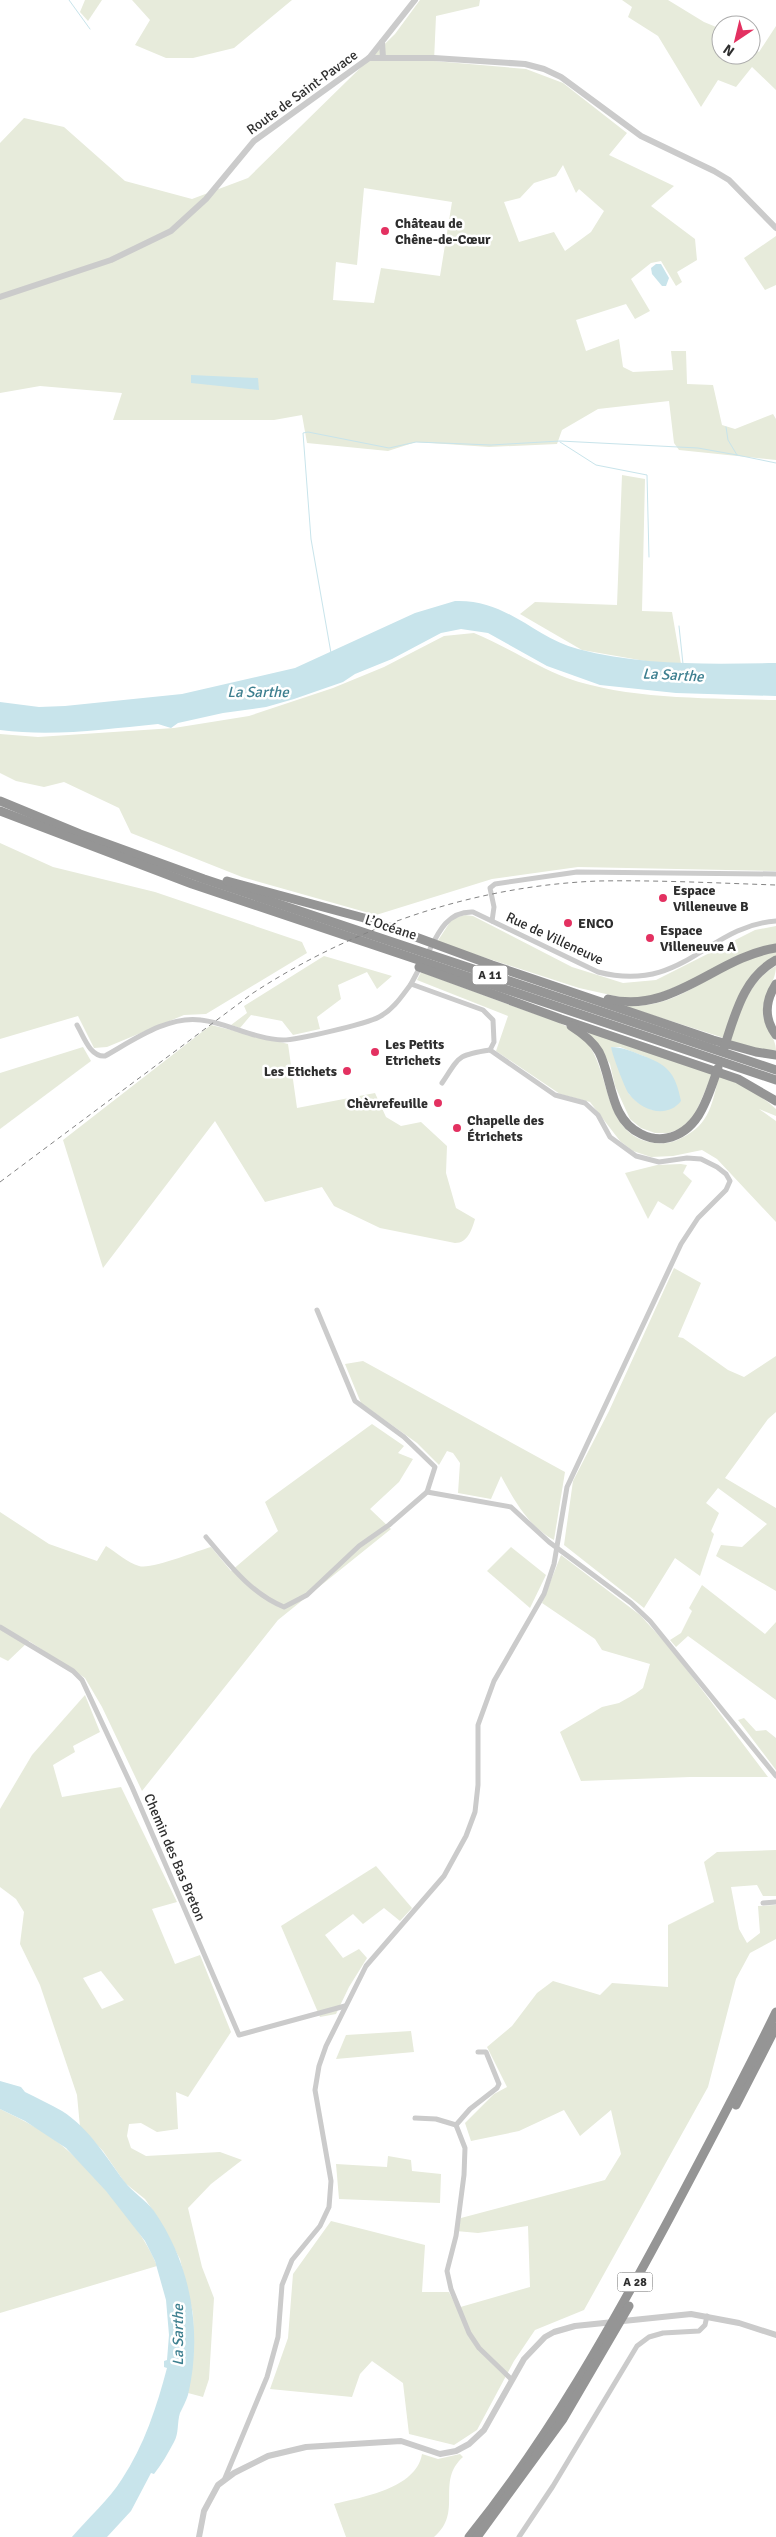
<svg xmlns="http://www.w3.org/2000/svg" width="776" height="2537" font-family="Signika,sans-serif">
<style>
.green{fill:#e7ebdb;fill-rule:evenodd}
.water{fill:#c8e4eb}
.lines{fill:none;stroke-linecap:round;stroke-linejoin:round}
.stream{stroke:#c8e4eb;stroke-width:1}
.minor{stroke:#cbcbcb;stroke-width:5}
.tertiary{stroke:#cbcbcb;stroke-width:6}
.motorway{stroke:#959595;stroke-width:9}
.rail{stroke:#838383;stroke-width:1;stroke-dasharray:5 4;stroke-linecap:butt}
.poi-dot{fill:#e33161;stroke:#fff;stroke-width:2}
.labels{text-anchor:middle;stroke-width:5;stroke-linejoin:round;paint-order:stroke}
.shield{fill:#fff;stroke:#6d6d6d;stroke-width:1}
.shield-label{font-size:12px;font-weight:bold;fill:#2e2e2e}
.street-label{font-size:14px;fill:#2e2e2e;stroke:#fff}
.poi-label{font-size:14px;font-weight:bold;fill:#2e2e2e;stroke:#fff;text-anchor:start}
.water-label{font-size:15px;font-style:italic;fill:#3d7f8f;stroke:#fff}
</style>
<rect width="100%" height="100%" fill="#fff"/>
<g class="green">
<polygon points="85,0 102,0 88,21 80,12"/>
<polygon points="132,0 292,0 234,48 193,58 166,58 135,45 150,20"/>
<path d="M420,0H480L479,6L436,16L434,61L526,69L563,83L627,133L609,155L674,186L651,206L695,239L697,260L677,272L682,282L676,286L661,261L651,263L631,279L650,311L635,319L626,304L576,320L586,351L619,339L623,367L633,372L673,370L671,351H686L687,384L713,385L722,425L735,429L773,414L776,419V460L679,450L674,443L669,401L598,409L562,430L557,444L489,447L416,442L388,451L307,443L302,415L274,420H113L122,393L40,386L0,393V143L24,118L64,127L125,181L192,199L248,178L395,34ZM563,165L576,193L579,189L604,211L591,232L565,251L554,232L519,242L504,202L520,198L534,183L556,176ZM364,188L452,202L440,276L381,268L374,303L333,300L336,262L357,265Z"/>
<polygon points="622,0 668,0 704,22 721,29 721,55 751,55 751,47 759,52 776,26 776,90 752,67 736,87 718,80 701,107 658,36 628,17 632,7"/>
<polygon points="776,236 776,285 765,290 744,258"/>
<polygon points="622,475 645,479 642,611 672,612 681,664 651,662 582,650 520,614 535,602 617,605"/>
<path d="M474,633C506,646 535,666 567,678C629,700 711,698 776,700V871L578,867L492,879L376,915L242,877L131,833L119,808L64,782L44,787L16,781L0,773V734L38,737L174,728L249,716L333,688L384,667L444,636Z"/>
<polygon points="0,843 53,867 155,892 302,942 307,953 206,1014 184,1015 107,1047 94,1048 78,1016 0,1039"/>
<polygon points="465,915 473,916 572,967 623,983 656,980 755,930 776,926 776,946 648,998 624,998 579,988 437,942 452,919"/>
<path d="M776,950V956C742,975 735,1005 724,1038L621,1005C667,1011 698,984 735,963C747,957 763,954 776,950Z"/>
<polygon points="324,956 392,976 377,989 367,972 338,985 341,999 317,1017 320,1029 293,1035 282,1021 251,1015 240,1028 231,1025 247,1013 244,1006"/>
<path d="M776,966C776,982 764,993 763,1010C762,1027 776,1036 776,1050H761L730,1041C740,1013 748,981 776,966Z"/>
<path d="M421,972C454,984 488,997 521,1009C540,1016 564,1022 580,1035C613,1064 599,1130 649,1142C658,1144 667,1144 675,1141C709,1127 711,1108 719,1076C740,1083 759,1094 776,1109V1116L759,1109L776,1121V1222L717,1159L702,1150L673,1156L651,1157L633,1151L620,1141L590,1102L560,1094L496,1051L508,1016L417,980Z"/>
<path d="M211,1025L288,1044L297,1108L375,1093L386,1117L401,1126L421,1122L447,1146L446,1173L456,1208L475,1219C472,1229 468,1243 455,1243L380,1228L334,1206L322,1187L265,1202L215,1121L103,1268L63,1140Z"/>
<path d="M588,1032L713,1073L694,1116L680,1129L668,1133H655L641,1128L630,1119L615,1086L610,1064ZM611,1047H620L646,1057L652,1110L636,1101L629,1094Z"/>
<polygon points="83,1047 91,1061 0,1129 0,1073"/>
<polygon points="681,1164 687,1165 683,1173 692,1181 673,1210 658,1201 648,1219 625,1173 657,1165"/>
<polygon points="674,1268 701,1283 678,1337 683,1338 728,1370 744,1377 776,1356 776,1412 768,1419 725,1478 776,1508 776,1591 716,1556 721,1545 742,1547 767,1524 718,1488 706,1503 719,1513 711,1531 714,1534 700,1576 675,1558 644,1608 564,1545 573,1481 609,1411"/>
<path d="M363,1361L565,1472L554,1540C529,1527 514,1500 501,1476L491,1499L458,1493L460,1463L453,1453L447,1451L439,1465L417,1443L361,1403L345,1364Z"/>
<path d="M372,1424L404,1446L398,1453L413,1459L399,1482L370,1509L391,1529L278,1620L142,1791L102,1707L85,1678L29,1641L8,1661L0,1657V1512L49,1544L97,1561L106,1546C116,1552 128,1563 139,1566C151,1570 196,1551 211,1547L231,1571L278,1531L265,1502Z"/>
<polygon points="511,1547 546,1575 530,1608 487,1571"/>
<polygon points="561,1555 640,1615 672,1650 768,1777 690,1777 581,1781 560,1732 602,1707 619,1703 635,1694 643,1688 650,1664 602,1650 595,1639 542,1603"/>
<polygon points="702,1585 765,1634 776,1622 776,1700 688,1636 676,1647 670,1640 681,1633 692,1611 689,1608"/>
<path d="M85,1695L100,1732L73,1746L75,1752L53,1765L62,1797L121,1787L177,1902L152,1909L175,1964L200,1955L231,2032L188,2097L176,2092L178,2129L157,2132L141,2123L129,2124L127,2136L131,2148L146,2156L220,2152L242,2160L211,2184L188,2208L202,2267L214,2298L209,2379L203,2397L188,2393L194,2351L193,2314L180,2259L154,2212L145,2199L125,2183L103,2151L80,2127L77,2095L40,1985L20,1944L24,1912L16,1899L0,1887V1809L32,1755ZM101,1971L124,2000L102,2009L83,1978Z"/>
<polygon points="744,1718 756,1731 766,1730 776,1738 776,1770 738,1720"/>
<polygon points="776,1850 776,1896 763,1896 757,1885 731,1887 739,1929 747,1943 760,1933 758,1906 776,1905 776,1939 750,1953 736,1979 708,2087 584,2310 535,2330 514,2361 477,2430 454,2445 409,2434 403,2383 372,2361 360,2374 352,2397 270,2389 288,2338 293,2274 331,2221 425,2245 422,2292 449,2292 457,2308 530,2287 528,2226 478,2233 456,2231 461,2218 605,2180 621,2154 611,2110 580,2136 564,2110 519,2131 471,2141 465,2123 494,2094 507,2087 487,2047 512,2026 537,1993 553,1981 600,1995 612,1983 668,1987 668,1925 714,1902 704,1862 717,1852"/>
<polygon points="376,1866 412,1908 400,1921 384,1908 363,1924 353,1914 325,1935 343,1958 359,1949 367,1958 349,1987 336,2014 320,2017 281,1926"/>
<polygon points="411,2031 414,2052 336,2059 346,2035"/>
<path d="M0,2109C23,2120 47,2132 66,2149C93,2172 146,2233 157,2266L0,2313Z"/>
<polygon points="388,2156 411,2160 412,2171 441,2174 440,2203 339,2199 336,2164 387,2167"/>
<path d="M422,2454L438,2459L460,2454L463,2457C435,2482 464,2512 434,2537H346L334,2504C362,2497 416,2489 422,2454Z"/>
</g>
<g class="water">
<polygon points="656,264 661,264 669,278 666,286 662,286 652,274 651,268"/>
<polygon points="191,375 258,378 259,390 191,383"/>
<path d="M455,601C508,599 534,638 578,649C643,666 710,664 776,663V696L676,693L600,685L547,666L488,633L461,629L441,633L392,659L355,674L343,682L294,699L266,707L223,713L178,723L171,728L158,724C105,729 54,737 0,730V702L39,707L65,706L182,694L295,668L415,613Z"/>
<path d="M611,1047C622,1047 631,1051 641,1055C668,1065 675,1072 681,1101C667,1119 642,1111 629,1094C625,1089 612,1054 611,1047Z"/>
<path d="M0,2081L21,2087L25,2092C37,2098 50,2104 62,2111C89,2128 106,2157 124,2181C133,2193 145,2199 154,2211C191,2264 203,2332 188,2395C186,2401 183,2407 180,2413C177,2422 179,2434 174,2442C168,2453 162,2464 154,2474L151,2473L131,2511L107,2537H72C88,2518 109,2500 122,2479C144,2446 157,2406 167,2368L164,2367V2361L167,2360L169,2335L166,2300L155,2261L145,2241L106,2191L66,2148L25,2121L0,2109Z"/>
</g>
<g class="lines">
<g class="stream">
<polyline points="69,0 90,29"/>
<polyline points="726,427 728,440 737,455 776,463"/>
<polyline points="560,442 596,465 647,475 649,557"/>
<polyline points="679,626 683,664"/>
<polyline points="331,653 311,539 303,433 308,432 389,448 416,442 491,445 560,441 698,448 737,455"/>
</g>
<g class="minor">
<polyline points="492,921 494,907 490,888 495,884 577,872 776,874"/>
<path d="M427,955C437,935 446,911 473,912L598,972C684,994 706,926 776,921"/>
<polyline points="420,967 411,984 483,1010 493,1020 494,1042 490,1050"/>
<path d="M77,1025C84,1037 90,1057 105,1056C132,1041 168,1015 201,1020C228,1023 254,1039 283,1040C297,1040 366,1024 379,1017C393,1010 402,996 411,984"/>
<polyline points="317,1310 355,1401 404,1437 435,1467 427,1492"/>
<path d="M206,1537C229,1564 250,1593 284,1607L307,1595L359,1546L389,1525L427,1492L511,1507L549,1542L631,1603L650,1621L776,1776"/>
<polyline points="0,1627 73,1671 82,1680 132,1787 239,2035 345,2006"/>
<polyline points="763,1903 776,1902"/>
<polyline points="478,2052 486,2052 499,2084 497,2088 470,2109 456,2125 465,2148 464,2175 456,2236 447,2271 451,2289 469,2333 479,2348 511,2379"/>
<polyline points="415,2118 436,2119 456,2125"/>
<path d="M225,2478L267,2377L278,2337L282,2285L292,2260L320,2226L329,2207L331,2181L315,2090L319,2066L326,2046L366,1966L444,1876L466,1836L475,1812L478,1785V1725L494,1681L544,1594L554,1564L567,1487L681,1244L698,1218L726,1190L730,1181L726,1174L717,1167L701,1159L687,1158L659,1162L636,1156L610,1137L598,1115L585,1103L555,1095L490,1050C457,1055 460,1056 442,1083"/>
<polyline points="519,2537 553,2486 637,2346 649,2337 663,2333 699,2331 705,2325 707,2316"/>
</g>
<g class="tertiary">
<polyline points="382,42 383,58"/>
<polyline points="369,58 434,58 525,64 544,69 561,77 641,136 714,171 729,180 776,228"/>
<polyline points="0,297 111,260 171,231 206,199 254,141 369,58 415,0"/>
<polyline points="199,2537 204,2511 218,2485 234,2473 268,2456 306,2447 401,2441 440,2454 456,2451 469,2444 484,2430 524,2359 545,2337 554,2332 575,2326 691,2314 739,2323 776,2335"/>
</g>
<g class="motorway">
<polyline points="0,801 80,834 204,879 776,1070"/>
<polyline points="0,811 192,884 776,1080"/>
<polyline points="227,881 364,918 492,965 713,1040 756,1052 776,1055"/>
<polyline points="419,967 561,1019 738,1079 776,1101"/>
<path d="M776,984C765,1001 764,1019 776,1035"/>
<path d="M608,999C673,1015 716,957 776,948"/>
<path d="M571,1026C582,1033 593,1041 599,1052C613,1079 609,1119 641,1134C649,1138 658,1140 667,1138C700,1131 708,1096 718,1068"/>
<path d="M724,1048C735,1015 743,978 776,960"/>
<polyline points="736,2105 776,2027"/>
<path d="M469,2537C549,2438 610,2329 670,2217C706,2149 742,2082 776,2012"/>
<polyline points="477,2537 563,2419 629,2306"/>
</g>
<path class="rail" d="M0,1182L253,993C356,926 475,886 598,881C657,880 717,883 776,885"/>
</g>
<g class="poi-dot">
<circle cx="385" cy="231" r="5"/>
<circle cx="663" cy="898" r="5"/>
<circle cx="568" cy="923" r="5"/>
<circle cx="650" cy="938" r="5"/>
<circle cx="375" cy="1052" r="5"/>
<circle cx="347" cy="1071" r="5"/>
<circle cx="438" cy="1103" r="5"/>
<circle cx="457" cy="1128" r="5"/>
</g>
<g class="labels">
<g class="shield">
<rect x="472.5" y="965.5" width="35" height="19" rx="4"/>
<rect x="617.5" y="2272.5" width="35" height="19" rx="4"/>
</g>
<g class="shield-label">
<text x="490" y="979">A 11</text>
<text x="635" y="2286">A 28</text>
</g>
<g class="street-label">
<text transform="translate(302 92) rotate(-36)" y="5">Route de Saint-Pavace</text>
<text transform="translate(391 927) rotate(18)" y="5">L’Océane</text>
<text transform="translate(555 938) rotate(25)" y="5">Rue de Villeneuve</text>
<text transform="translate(175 1857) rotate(67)" y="5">Chemin des Bas Breton</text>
</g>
<g class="poi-label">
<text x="395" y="228">Château de<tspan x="395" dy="16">Chêne-de-Cœur</tspan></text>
<text x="673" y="895">Espace<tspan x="673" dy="16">Villeneuve B</tspan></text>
<text x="578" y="928">ENCO</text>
<text x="660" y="935">Espace<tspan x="660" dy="16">Villeneuve A</tspan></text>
<text x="385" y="1049">Les Petits<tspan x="385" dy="16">Etrichets</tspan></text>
<text x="337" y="1076" text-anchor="end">Les Etichets</text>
<text x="428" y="1108" text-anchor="end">Chèvrefeuille</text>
<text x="467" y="1125">Chapelle des<tspan x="467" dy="16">Étrichets</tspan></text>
</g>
<g class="water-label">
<text transform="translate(673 675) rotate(3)" y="5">La Sarthe</text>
<text x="258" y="697">La Sarthe</text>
<text transform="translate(178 2335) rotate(-90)" y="5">La Sarthe</text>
</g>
</g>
<g transform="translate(736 40) rotate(215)"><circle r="24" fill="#ffffff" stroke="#ababab"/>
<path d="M0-4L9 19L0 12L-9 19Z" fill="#e33161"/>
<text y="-8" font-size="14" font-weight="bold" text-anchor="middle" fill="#2e2e2e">N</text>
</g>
</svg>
